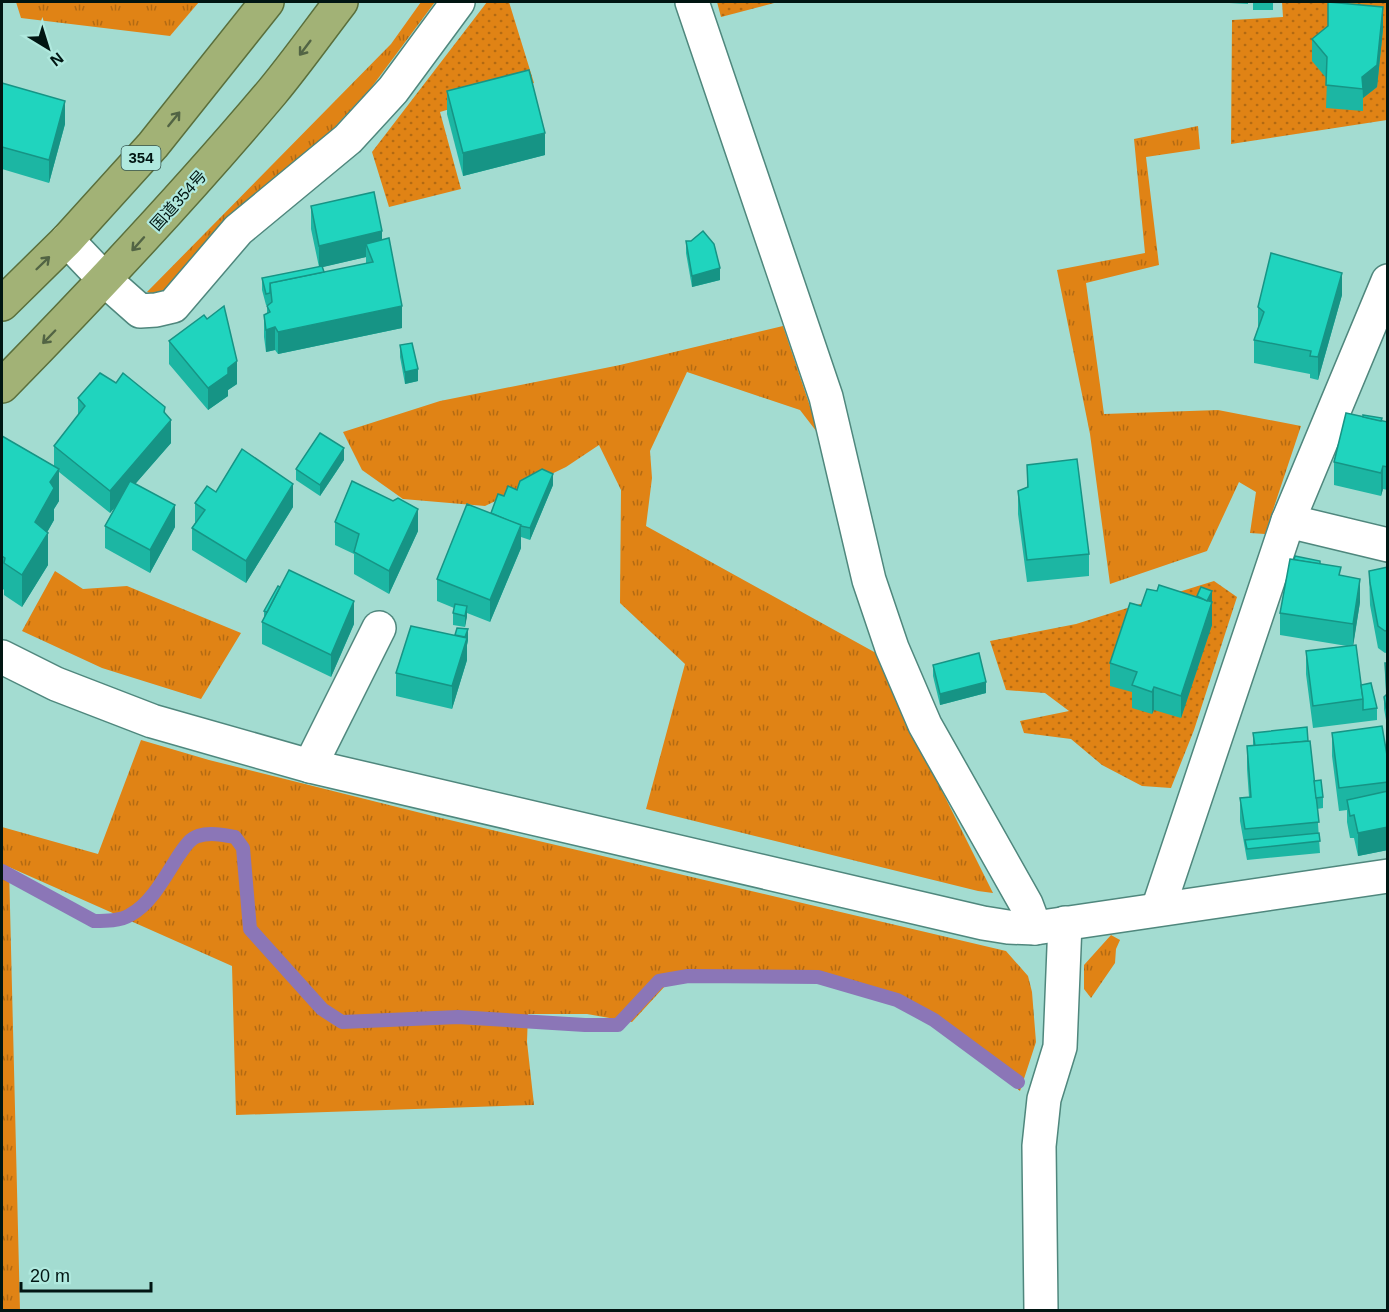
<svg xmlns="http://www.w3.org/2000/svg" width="1389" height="1312" font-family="Arial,'Noto Sans JP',sans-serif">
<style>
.grass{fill:url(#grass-tufts)}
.garden{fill:url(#garden-dots)}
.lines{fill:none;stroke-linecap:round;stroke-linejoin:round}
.stream{stroke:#8b76b7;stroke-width:14}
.minor-casing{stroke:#4f877d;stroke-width:36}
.trunk-casing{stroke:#5a6f3c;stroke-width:36}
.minor{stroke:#fff;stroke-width:33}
.trunk{stroke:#a2b276;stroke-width:33}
.wall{fill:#1cb6a3;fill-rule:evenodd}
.shaded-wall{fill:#169485}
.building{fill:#20d4be;stroke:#169485;stroke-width:1.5}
.oneway{stroke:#526444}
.labels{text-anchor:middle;stroke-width:4.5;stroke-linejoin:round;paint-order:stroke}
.shield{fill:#b0e9de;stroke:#36554f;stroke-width:1.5}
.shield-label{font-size:15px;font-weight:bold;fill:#011512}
.street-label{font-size:16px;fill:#011512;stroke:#b0e9de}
</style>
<defs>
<pattern id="grass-tufts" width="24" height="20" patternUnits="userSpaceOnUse" patternTransform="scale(1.5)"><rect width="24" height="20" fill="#e08315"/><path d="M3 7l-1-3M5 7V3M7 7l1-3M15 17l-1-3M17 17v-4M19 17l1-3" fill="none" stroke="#b36a12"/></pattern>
<pattern id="garden-dots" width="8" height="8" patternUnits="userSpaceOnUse" patternTransform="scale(1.5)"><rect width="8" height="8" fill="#e08315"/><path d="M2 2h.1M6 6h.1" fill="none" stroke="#b36a12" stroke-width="1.8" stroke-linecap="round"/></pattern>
</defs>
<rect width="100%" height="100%" fill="#a3dcd1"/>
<g class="grass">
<polygon points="16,2 199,2 170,36 21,18"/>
<polygon points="421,2 435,2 371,88 331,131 236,216 163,291 153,294 147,292 391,44"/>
<polygon points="1198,126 1200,149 1146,157 1159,265 1086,283 1104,414 1218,410 1301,426 1265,534 1250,533 1256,492 1239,482 1207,551 1110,584 1090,434 1057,270 1145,253 1134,139"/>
<polygon points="783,326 820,436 800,410 687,372 650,451 652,478 646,526 876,653 913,733 993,893 978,891 646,809 685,664 620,603 621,490 599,445 566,467 485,506 403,499 362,470 343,432 440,401 620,365"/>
<polygon points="55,571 83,589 127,586 241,633 201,699 102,668 22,631"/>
<polygon points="141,740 209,760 437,817 1006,951 1028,976 1032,992 1036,1042 1020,1091 919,1011 820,971 678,972 632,1022 587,1014 528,1014 527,1042 534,1105 236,1115 232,966 9,867 20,1310 2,1310 2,827 98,854"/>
<polygon points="1111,935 1120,940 1116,949 1115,963 1091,998 1084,989 1084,965"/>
</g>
<g class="garden">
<polygon points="487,2 509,2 534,83 440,112 461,189 389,207 372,152"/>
<polygon points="717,2 778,2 721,17"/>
<polygon points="1282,2 1387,2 1387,120 1231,144 1232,20 1283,17"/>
<polygon points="1214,581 1237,597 1194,730 1171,788 1142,786 1102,765 1071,739 1024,733 1020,721 1069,711 1045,693 1006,690 990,641 1076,624"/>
</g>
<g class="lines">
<path class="stream" d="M2,871L94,921C106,921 120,921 130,915C152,903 166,875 179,855C184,848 190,838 198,836C210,832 224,835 235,837L243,848L250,929L322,1009L342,1022L458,1017L585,1025H618L659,981L688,976L818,977L897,1000L934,1020L1018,1082"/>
<g class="minor-casing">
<g id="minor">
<polyline points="692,2 826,397 869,580 892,648 925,725 1026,904 1035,928"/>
<polyline points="67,240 105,280 140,311 156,310 173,306 238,230 348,139 393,90 458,2"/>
<polyline points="1288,521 1388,545"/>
<polyline points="2,657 56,684 152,721 310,766 983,923 1008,927 1035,928 1388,876"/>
<polyline points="310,766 379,628"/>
<polyline points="1158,909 1288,521 1388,281"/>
<polyline points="1041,1310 1039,1146 1044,1099 1060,1047 1065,923"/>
</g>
</g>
<g class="trunk-casing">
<g id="trunk">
<polyline points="2,304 67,240 153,145 267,2"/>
<path d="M2,386C95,291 186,194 272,92C296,63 318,32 341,2"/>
</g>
</g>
<use href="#minor" class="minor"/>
<use href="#trunk" class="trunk"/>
</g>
<g class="wall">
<polygon points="1211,2 1248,2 1248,4"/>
<rect x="1253" y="2" width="20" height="8"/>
<polygon points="1383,29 1377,87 1363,98 1363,111 1326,108 1327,79 1312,61 1312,39"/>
<polygon points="2,83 65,124 49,183 2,169"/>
<polygon points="447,91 545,155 463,176 447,114"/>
<path d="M311,206L382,240L402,328L278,354L275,350L266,352L264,337V315L267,313V306L269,305H266L262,290V278L319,267L311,229ZM366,257V264L324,272L322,267Z"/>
<polygon points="686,241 720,280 692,287 686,253"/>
<polygon points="1342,295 1318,380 1310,378 1310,374 1254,363 1254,340 1258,328 1258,307"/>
<polygon points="169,341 237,384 228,390 228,396 208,410 169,364"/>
<polygon points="400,345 418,381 405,384 400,357"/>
<polygon points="116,383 165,414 171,443 135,484 175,527 150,573 105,548 105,526 115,507 110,513 59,472 59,501 54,509 54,520 47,532 48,565 22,607 4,595 4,590 2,588 2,436 54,466 54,446 78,416 78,398"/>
<polygon points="1382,421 1388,422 1388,490 1383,489 1381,496 1334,485 1334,462"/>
<polygon points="344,460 320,496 296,480 296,469"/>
<polygon points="1027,465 1089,554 1089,576 1027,582 1018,514 1018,491 1027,487"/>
<polygon points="553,485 530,540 521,537 521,548 490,622 467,613 465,627 453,625 453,613 454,608 437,601 437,579 504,496 517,490"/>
<polygon points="195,503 293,507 246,583 192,550 192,528 195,523"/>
<polygon points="335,522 418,531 389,594 354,574 354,554 335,545"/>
<polygon points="1294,560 1320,564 1341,576 1360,602 1353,645 1361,685 1377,708 1377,720 1313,728 1306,674 1306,651 1347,646 1280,635 1280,613"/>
<polygon points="1388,567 1388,652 1385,653 1378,648 1370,605 1369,571"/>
<polygon points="1157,591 1197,597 1212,591 1212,625 1181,718 1154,710 1152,714 1132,708 1132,692 1110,686 1110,663 1141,606"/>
<polygon points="264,611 354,624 331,677 262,644 262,622 264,618"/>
<polygon points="468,640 467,645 467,660 452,709 396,696 396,673"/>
<polygon points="1385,663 1388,663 1388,720 1386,720 1384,709 1384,697 1386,695"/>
<polygon points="933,665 986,693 940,705 933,676"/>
<polygon points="1253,733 1314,781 1323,797 1323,808 1317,809 1320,853 1247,860 1240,821 1240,798 1249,797 1247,769 1247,746 1253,746"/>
<polygon points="1332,733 1388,761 1388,850 1358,856 1354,838 1350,838 1347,822 1347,810 1339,811 1332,756"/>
</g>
<g class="shaded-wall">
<polygon points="1383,7 1383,29 1377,87 1363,98 1362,77"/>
<polygon points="65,101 65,124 49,183 49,160"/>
<polygon points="545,133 545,155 463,176 463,153"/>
<polygon points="382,231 382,254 366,244 366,257 319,268 319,246"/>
<polygon points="720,268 720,280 692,287 692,276"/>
<polygon points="1342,273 1342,295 1318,380 1318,357"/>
<polygon points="402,306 402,328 278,354 278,332"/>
<polygon points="275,327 275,350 266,352 266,330"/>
<polygon points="237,361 237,384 228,390 228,396 208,410 208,388 228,368"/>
<polygon points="418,369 418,381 405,384 405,372"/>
<polygon points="165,407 165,426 171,420 171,443 110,513 110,491 164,412"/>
<polygon points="344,448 344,460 320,496 320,485"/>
<polygon points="1383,466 1383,489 1381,496 1381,473"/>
<polygon points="59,469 59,501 54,509 54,520 39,547 48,533 48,565 22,607 22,575 35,522 50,482"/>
<polygon points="553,474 553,485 530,540 530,528"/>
<polygon points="293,484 293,507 246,583 246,561"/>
<polygon points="175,505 175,527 150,573 150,550"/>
<polygon points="418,509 418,531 389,594 389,571"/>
<polygon points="521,525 521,548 490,622 490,600"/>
<polygon points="1360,579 1360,602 1353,647 1353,624"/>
<polygon points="1212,591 1212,625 1181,718 1181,696 1207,601"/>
<polygon points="354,601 354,624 331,677 331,655"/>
<polygon points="467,606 467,617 465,627 465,616"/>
<polygon points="468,629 468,640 467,645 467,660 452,709 452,686 464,639"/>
<polygon points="986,682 986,693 940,705 940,694"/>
<polygon points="1154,687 1154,710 1152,714 1152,692"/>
<polygon points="1388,827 1388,850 1358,856 1358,833"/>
</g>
<g class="building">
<polygon points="1328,2 1383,7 1377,65 1362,77 1363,89 1326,85 1327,57 1312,39 1328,26"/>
<polygon points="529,70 545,133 463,153 447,91"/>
<polygon points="2,83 65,101 49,160 2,147"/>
<polygon points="374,192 382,231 319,246 311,206"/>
<polygon points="703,231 714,244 720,268 692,276 686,241 691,241"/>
<polygon points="389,238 402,306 278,332 275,327 266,330 264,315 270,312 267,306 272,302 270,283 373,262 366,244"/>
<polygon points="1271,253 1342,273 1318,357 1310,356 1311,351 1254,340 1264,312 1258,307"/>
<polygon points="322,266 324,272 270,283 270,293 266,294 262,278"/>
<polygon points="224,306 237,361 228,368 228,374 208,388 169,341 204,315 207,319"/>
<polygon points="412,343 418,369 405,372 400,345"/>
<polygon points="100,373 116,383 123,373 165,407 164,412 171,420 110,491 54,446 85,406 78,398"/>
<polygon points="1346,413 1388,422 1388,467 1383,466 1381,473 1334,462"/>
<polygon points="1363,415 1382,418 1381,421 1363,417"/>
<polygon points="320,433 344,448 320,485 296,469"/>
<polygon points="2,436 59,469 50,482 54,488 35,522 48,533 22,575 4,563 5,558 2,556"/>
<polygon points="242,449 293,484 246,561 192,528 205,510 195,503 207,486 216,492"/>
<polygon points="1077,459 1089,554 1027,560 1018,491 1028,487 1027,465"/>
<polygon points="542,469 553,474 530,528 521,526 491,513 498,494 504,496 508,486 517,490 520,481"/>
<polygon points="130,481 175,505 150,550 105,526"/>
<polygon points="352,481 393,501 398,498 418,509 389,571 354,552 359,534 335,522"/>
<polygon points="467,504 521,525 490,600 437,579"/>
<polygon points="1295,556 1320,561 1320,564 1294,560"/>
<polygon points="1290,559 1341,567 1339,575 1360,579 1353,624 1280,613"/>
<polygon points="1388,567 1388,630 1385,631 1378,626 1370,583 1369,571"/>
<polygon points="289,570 354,601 331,655 262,622"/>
<polygon points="1159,585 1212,602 1181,696 1154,687 1152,692 1132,685 1137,672 1110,663 1130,603 1141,606 1147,589 1157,591"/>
<polygon points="278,586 280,587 267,612 264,611"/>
<polygon points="1201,587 1212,591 1207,601 1197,596"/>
<polygon points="455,604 467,606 465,616 453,613"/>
<polygon points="411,626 467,638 452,686 396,673"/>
<polygon points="457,628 468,629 465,637 455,635"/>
<polygon points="1356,645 1363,699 1313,706 1306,651"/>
<polygon points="979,653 986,682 940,694 933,665"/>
<polygon points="1385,663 1388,663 1388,708 1386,708 1384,697 1387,694"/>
<polygon points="1371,683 1377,708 1363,710 1363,699 1361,685"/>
<polygon points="1382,726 1388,761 1388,782 1339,788 1332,733"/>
<polygon points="1307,727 1308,741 1255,746 1253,733"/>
<polygon points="1310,741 1319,822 1245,829 1240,798 1251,797 1247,746"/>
<polygon points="1321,780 1323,797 1316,798 1314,781"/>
<polygon points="1388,791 1388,827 1358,833 1354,815 1350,816 1347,800"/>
<polygon points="1319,833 1320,841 1247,849 1245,840"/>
</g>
<defs><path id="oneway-shaft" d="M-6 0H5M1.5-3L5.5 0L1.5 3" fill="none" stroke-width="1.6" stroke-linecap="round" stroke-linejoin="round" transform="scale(1.5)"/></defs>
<g class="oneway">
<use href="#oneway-shaft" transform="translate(305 48) rotate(127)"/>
<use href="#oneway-shaft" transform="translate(174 119) rotate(-51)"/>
<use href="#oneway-shaft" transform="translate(138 244) rotate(132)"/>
<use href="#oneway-shaft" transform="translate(43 263) rotate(-44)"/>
<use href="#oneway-shaft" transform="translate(49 337) rotate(134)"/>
</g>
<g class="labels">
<rect class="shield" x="121.5" y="146" width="39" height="24" rx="4.5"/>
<g class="shield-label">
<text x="141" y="163">354</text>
</g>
<g class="street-label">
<text transform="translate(178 200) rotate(-48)" y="6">国道354号</text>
</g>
</g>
<rect width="1389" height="1312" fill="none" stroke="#011512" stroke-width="6"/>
<g transform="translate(48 48) rotate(142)" stroke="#b0e9de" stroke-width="4.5" paint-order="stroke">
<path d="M0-4.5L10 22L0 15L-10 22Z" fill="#011512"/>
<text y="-9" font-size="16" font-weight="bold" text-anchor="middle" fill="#011512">N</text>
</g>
<path d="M21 1282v9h130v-9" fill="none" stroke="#011512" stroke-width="3"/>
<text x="30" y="1282" font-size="18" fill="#011512" stroke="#b0e9de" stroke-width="4.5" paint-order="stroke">20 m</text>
</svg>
